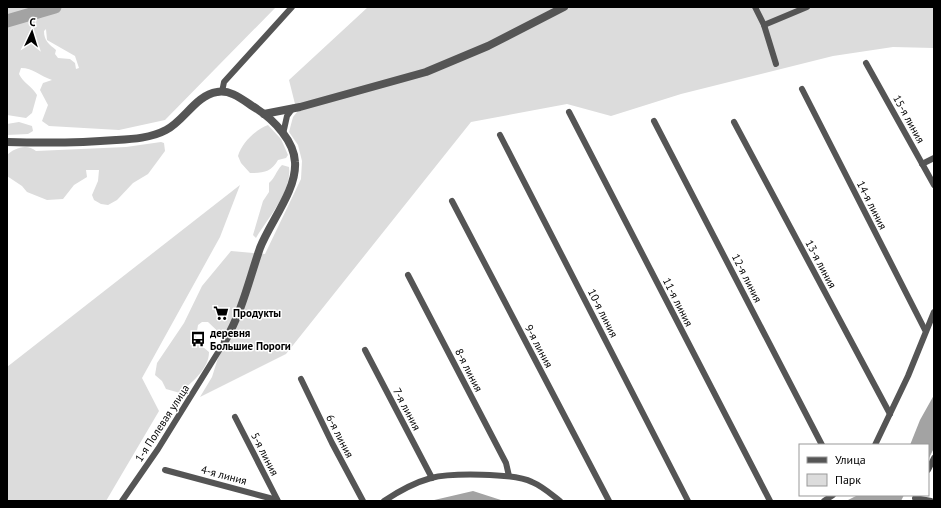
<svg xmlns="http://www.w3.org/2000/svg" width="941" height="508" font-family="'PT Sans',sans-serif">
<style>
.green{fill:#dcdcdc;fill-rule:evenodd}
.water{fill:#a3a3a3}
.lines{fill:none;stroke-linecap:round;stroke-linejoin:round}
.river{stroke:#a3a3a3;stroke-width:13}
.minor{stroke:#555;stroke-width:6}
.tertiary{stroke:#555;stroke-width:8}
.labels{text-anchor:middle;stroke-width:3;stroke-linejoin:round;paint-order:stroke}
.street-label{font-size:11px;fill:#000;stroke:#fff}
.poi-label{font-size:11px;font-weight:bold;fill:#000;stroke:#fff;text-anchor:start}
</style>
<rect width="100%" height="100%" fill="#fff"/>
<g class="green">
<path d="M7,7H276L165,120L119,130L49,126L42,121L48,105L40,90L43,83L52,80C40,76 33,68 21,68L19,74C23,83 32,86 37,95L32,113L26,118L7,115ZM46,29L47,40L75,56L79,68L76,69L75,63L70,59L58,58L55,54L56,50C49,44 44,41 44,31Z"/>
<path d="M368,7H934V48L893,47L833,56L681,94L611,116L567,104L471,122L286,354L200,397L212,377L218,358L228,341L208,322H202L198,325L196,337L203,347L209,352C209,369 192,382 180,393L166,389L162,381L155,375L157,363L184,323L202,286L231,251L265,254L301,179L302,161L298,145L289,132L293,117L297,112L289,80Z"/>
<polygon points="19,122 32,126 33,131 28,134 7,135 7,124"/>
<path d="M268,125L281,139L288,155L286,158L278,160C271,172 264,173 250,173L241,163L238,156C242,143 255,130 268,125Z"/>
<path d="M161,142L164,143L165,151L148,174L133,183L117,200L108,205L101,204L94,200L92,195L98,181L99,170H86L87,177L74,185L63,199L47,200L27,192L22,186L7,176V155C14,148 27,143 36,151L126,147Z"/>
<path d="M282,165L289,167C292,192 268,218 256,238L253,235L263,201L269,192V183C275,178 276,171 282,165Z"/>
<polygon points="240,185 220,237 142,378 159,411 106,501 7,501 7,367"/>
</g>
<g class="water">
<polygon points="934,395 934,448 928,460 928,445 910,445 920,420"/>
<polygon points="473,491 504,501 430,501"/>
<polygon points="858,495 904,495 901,501 846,501"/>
</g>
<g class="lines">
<polyline class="river" points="7,21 55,7"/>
<g class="minor">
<polyline points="755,7 764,25 776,64"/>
<polyline points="764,25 807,7"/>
<polyline points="866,63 934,185"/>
<polyline points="802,89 925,330"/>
<polyline points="222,92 224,82 292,7"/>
<polyline points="569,112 770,501"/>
<polyline points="654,121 822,445"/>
<polyline points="734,122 890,414"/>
<polyline points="283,134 287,116 293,108"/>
<polyline points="500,135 688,501"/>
<polyline points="922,164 934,158"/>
<polyline points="452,201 609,501"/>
<polyline points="408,275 506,463 509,476"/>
<polyline points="365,350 432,478"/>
<polyline points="301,379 332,443 363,501"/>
<polyline points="235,417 278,501"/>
<polyline points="875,445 908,376 934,312"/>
<polyline points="165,470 277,500"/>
<polyline points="928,470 934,458"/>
<polyline points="915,498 931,501"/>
<polyline points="122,501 158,449 225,341"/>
<path d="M384,501C399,491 413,483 431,478C450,473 514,473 532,482C542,486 551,494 560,501"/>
<polyline points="824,501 833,495"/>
</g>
<g class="tertiary">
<polyline points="264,114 300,107 426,72 488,46 564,7"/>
<path d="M7,142C44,143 80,143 116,140C133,139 151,138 166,130C184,121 196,95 217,92C232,89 245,102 257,109C274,120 294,141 295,162C297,190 270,222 260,248C249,280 242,312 225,341"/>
</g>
</g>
<defs>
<g id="supermarket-bare" transform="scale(1.2)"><path d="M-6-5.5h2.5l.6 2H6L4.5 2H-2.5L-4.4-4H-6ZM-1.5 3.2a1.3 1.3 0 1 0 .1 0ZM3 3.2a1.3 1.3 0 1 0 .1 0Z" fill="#000" stroke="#fff" stroke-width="2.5" paint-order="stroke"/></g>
<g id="bus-bare" transform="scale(1.2)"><path d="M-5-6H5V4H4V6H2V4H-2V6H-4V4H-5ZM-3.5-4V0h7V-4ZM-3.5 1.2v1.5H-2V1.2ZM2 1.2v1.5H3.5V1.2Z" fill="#000" stroke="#fff" stroke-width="2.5" paint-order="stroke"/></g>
</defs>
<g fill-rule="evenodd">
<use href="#supermarket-bare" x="221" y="313"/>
<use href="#bus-bare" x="198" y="339"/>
</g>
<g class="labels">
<g class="street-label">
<text transform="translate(909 119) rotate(61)" y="4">15-я линия</text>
<text transform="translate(872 205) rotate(63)" y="4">14-я линия</text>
<text transform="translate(821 264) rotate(62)" y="4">13-я линия</text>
<text transform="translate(747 278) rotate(63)" y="4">12-я линия</text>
<text transform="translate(678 302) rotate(63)" y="4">11-я линия</text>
<text transform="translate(603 313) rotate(63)" y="4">10-я линия</text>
<text transform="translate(539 346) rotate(62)" y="4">9-я линия</text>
<text transform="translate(469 370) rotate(63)" y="4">8-я линия</text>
<text transform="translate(407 409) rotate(62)" y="4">7-я линия</text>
<text transform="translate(162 423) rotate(-57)" y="4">1-я Полевая улица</text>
<text transform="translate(340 436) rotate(63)" y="4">6-я линия</text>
<text transform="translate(265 454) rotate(63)" y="4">5-я линия</text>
<text transform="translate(224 475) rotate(15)" y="4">4-я линия</text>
</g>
<g class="poi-label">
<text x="233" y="317">Продукты</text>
<text x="210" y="337">деревня<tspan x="210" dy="13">Большие Пороги</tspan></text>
</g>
</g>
<rect width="941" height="508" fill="none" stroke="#000000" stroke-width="16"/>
<rect x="799" y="444" width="130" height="52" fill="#ffffff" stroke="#999999"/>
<rect x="807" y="457" width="20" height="6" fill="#555555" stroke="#999999"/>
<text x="835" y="464" font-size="12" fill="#000000">Улица</text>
<rect x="807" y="474" width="20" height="12" fill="#dcdcdc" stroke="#999999"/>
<text x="835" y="484" font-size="12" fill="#000000">Парк</text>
<g transform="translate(32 32) rotate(4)" stroke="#ffffff" stroke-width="3" paint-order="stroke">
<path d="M0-3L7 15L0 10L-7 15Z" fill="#000000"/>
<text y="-6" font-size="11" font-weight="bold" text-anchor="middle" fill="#000000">С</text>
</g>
</svg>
